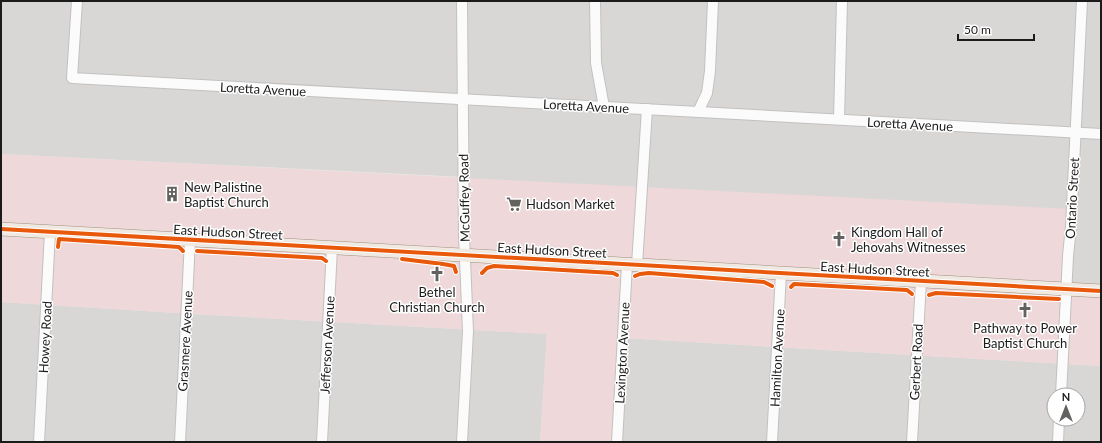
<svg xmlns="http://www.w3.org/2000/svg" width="1102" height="443" font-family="Lato,sans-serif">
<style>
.residential{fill:#d9d7d5;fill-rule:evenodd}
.commercial{fill:#eed8d9}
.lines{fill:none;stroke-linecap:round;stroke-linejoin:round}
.minor-casing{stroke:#c2c1c0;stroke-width:12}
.major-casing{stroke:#a09181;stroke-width:14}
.minor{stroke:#fcfbfb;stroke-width:10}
.major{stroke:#f0e9e2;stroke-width:13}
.cycleway-casing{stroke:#fff;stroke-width:6}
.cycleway{stroke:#e8590c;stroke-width:4}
.labels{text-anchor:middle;stroke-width:3;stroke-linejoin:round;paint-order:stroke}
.street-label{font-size:13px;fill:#1b1b1b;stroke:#fff}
.poi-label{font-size:13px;fill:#1b1b1b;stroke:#fff;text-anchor:start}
</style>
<rect width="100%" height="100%" fill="#eae7e4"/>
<g class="residential">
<polygon points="1,1 1101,1 1101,292 464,177 1,154"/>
<polygon points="1,302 194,314 547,334 540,442 1,442"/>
<path d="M623,338L1101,366V442H617ZM1054,395H1078V419H1054Z"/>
</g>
<polygon class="commercial" points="1,154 1071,209 1065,290 1101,292 1101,366 623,338 617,442 540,442 547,334 194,314 1,302"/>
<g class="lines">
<g class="minor-casing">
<g id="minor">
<polyline points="77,1 72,78 827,119 1101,134"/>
<polyline points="462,1 464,235 468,331 462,442"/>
<polyline points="595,1 596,63 604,107"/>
<polyline points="698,112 707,93 710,71 713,1"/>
<polyline points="839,119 842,1"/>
<polyline points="637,265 647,109"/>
<polyline points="1061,395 1068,256 1071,226 1082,1"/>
<polyline points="39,442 50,232"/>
<polyline points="180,442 190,240"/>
<polyline points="322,442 332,248"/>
<polyline points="617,442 627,265"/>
<polyline points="772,442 781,273"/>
<polyline points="912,442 921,281"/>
<polyline points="1058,442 1059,419"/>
</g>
</g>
<g class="major-casing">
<polyline id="major" points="1,229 1101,291"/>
</g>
<use href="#minor" class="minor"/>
<use href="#major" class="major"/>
<g class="cycleway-casing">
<g id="cycleway">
<polyline points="1,229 1101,291"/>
<polyline points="58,247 59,239 179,247 183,251"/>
<polyline points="197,251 322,258 326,261"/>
<polyline points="402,259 443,264 454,266 456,272"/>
<polyline points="482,273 487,268 494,266 613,273 617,275"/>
<polyline points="635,276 640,274 649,273 764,282 772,286"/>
<polyline points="791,287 794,284 907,290 912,294"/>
<polyline points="929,295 936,293 1059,299"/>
</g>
</g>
<use href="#cycleway" class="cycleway"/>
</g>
<defs>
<g id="building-bare" transform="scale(1.2)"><path d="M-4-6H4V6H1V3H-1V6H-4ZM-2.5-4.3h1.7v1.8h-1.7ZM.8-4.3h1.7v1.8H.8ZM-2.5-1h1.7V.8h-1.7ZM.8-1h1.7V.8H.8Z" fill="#636261" stroke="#fff" stroke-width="2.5" paint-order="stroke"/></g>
<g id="supermarket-bare" transform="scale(1.2)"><path d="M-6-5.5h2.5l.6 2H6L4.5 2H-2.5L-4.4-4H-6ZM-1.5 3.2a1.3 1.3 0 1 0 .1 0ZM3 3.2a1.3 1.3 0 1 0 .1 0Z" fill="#636261" stroke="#fff" stroke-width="2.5" paint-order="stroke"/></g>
<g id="church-bare" transform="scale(1.2)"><path d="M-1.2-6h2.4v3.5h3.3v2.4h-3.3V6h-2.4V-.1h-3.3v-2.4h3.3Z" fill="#636261" stroke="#fff" stroke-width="2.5" paint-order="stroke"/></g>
</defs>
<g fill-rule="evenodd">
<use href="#building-bare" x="172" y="194"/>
<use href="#supermarket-bare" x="514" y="204"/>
<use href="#church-bare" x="839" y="239"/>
<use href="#church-bare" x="437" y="274"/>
<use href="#church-bare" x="1025" y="310"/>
</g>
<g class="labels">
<g class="street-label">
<text transform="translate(263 89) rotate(3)" y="5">Loretta Avenue</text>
<text transform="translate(586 106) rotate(3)" y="5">Loretta Avenue</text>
<text transform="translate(910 124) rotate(3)" y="5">Loretta Avenue</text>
<text transform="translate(464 198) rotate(-91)" y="5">McGuffey Road</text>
<text transform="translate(1072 198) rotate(-87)" y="5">Ontario Street</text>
<text transform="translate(228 232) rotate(3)" y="5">East Hudson Street</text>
<text transform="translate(552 250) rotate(3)" y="5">East Hudson Street</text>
<text transform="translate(875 269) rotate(3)" y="5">East Hudson Street</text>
<text transform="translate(45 337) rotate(-87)" y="5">Howey Road</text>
<text transform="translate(185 341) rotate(-87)" y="5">Grasmere Avenue</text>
<text transform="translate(327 345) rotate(-87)" y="5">Jefferson Avenue</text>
<text transform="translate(622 353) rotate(-87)" y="5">Lexington Avenue</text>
<text transform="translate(777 358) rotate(-87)" y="5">Hamilton Avenue</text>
<text transform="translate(916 362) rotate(-87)" y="5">Gerbert Road</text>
</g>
<g class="poi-label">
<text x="184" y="192">New Palistine<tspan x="184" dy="15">Baptist Church</tspan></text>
<text x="526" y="209">Hudson Market</text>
<text x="851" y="237">Kingdom Hall of<tspan x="851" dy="15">Jehovahs Witnesses</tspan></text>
<text x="437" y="297" text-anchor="middle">Bethel<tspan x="437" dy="15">Christian Church</tspan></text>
<text x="1025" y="333" text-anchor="middle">Pathway to Power<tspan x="1025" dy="15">Baptist Church</tspan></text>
</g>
</g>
<rect width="1102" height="443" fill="none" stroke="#1b1b1b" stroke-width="4"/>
<g transform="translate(1066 407)"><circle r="19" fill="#ffffff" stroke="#a4a4a4"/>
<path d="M0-3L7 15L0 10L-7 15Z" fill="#636261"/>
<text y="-6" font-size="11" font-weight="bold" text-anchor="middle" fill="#1b1b1b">N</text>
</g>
<path d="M958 34v6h76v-6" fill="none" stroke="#1b1b1b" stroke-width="2"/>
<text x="964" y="34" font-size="12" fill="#1b1b1b" stroke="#ffffff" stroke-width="3" paint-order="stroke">50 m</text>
</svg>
